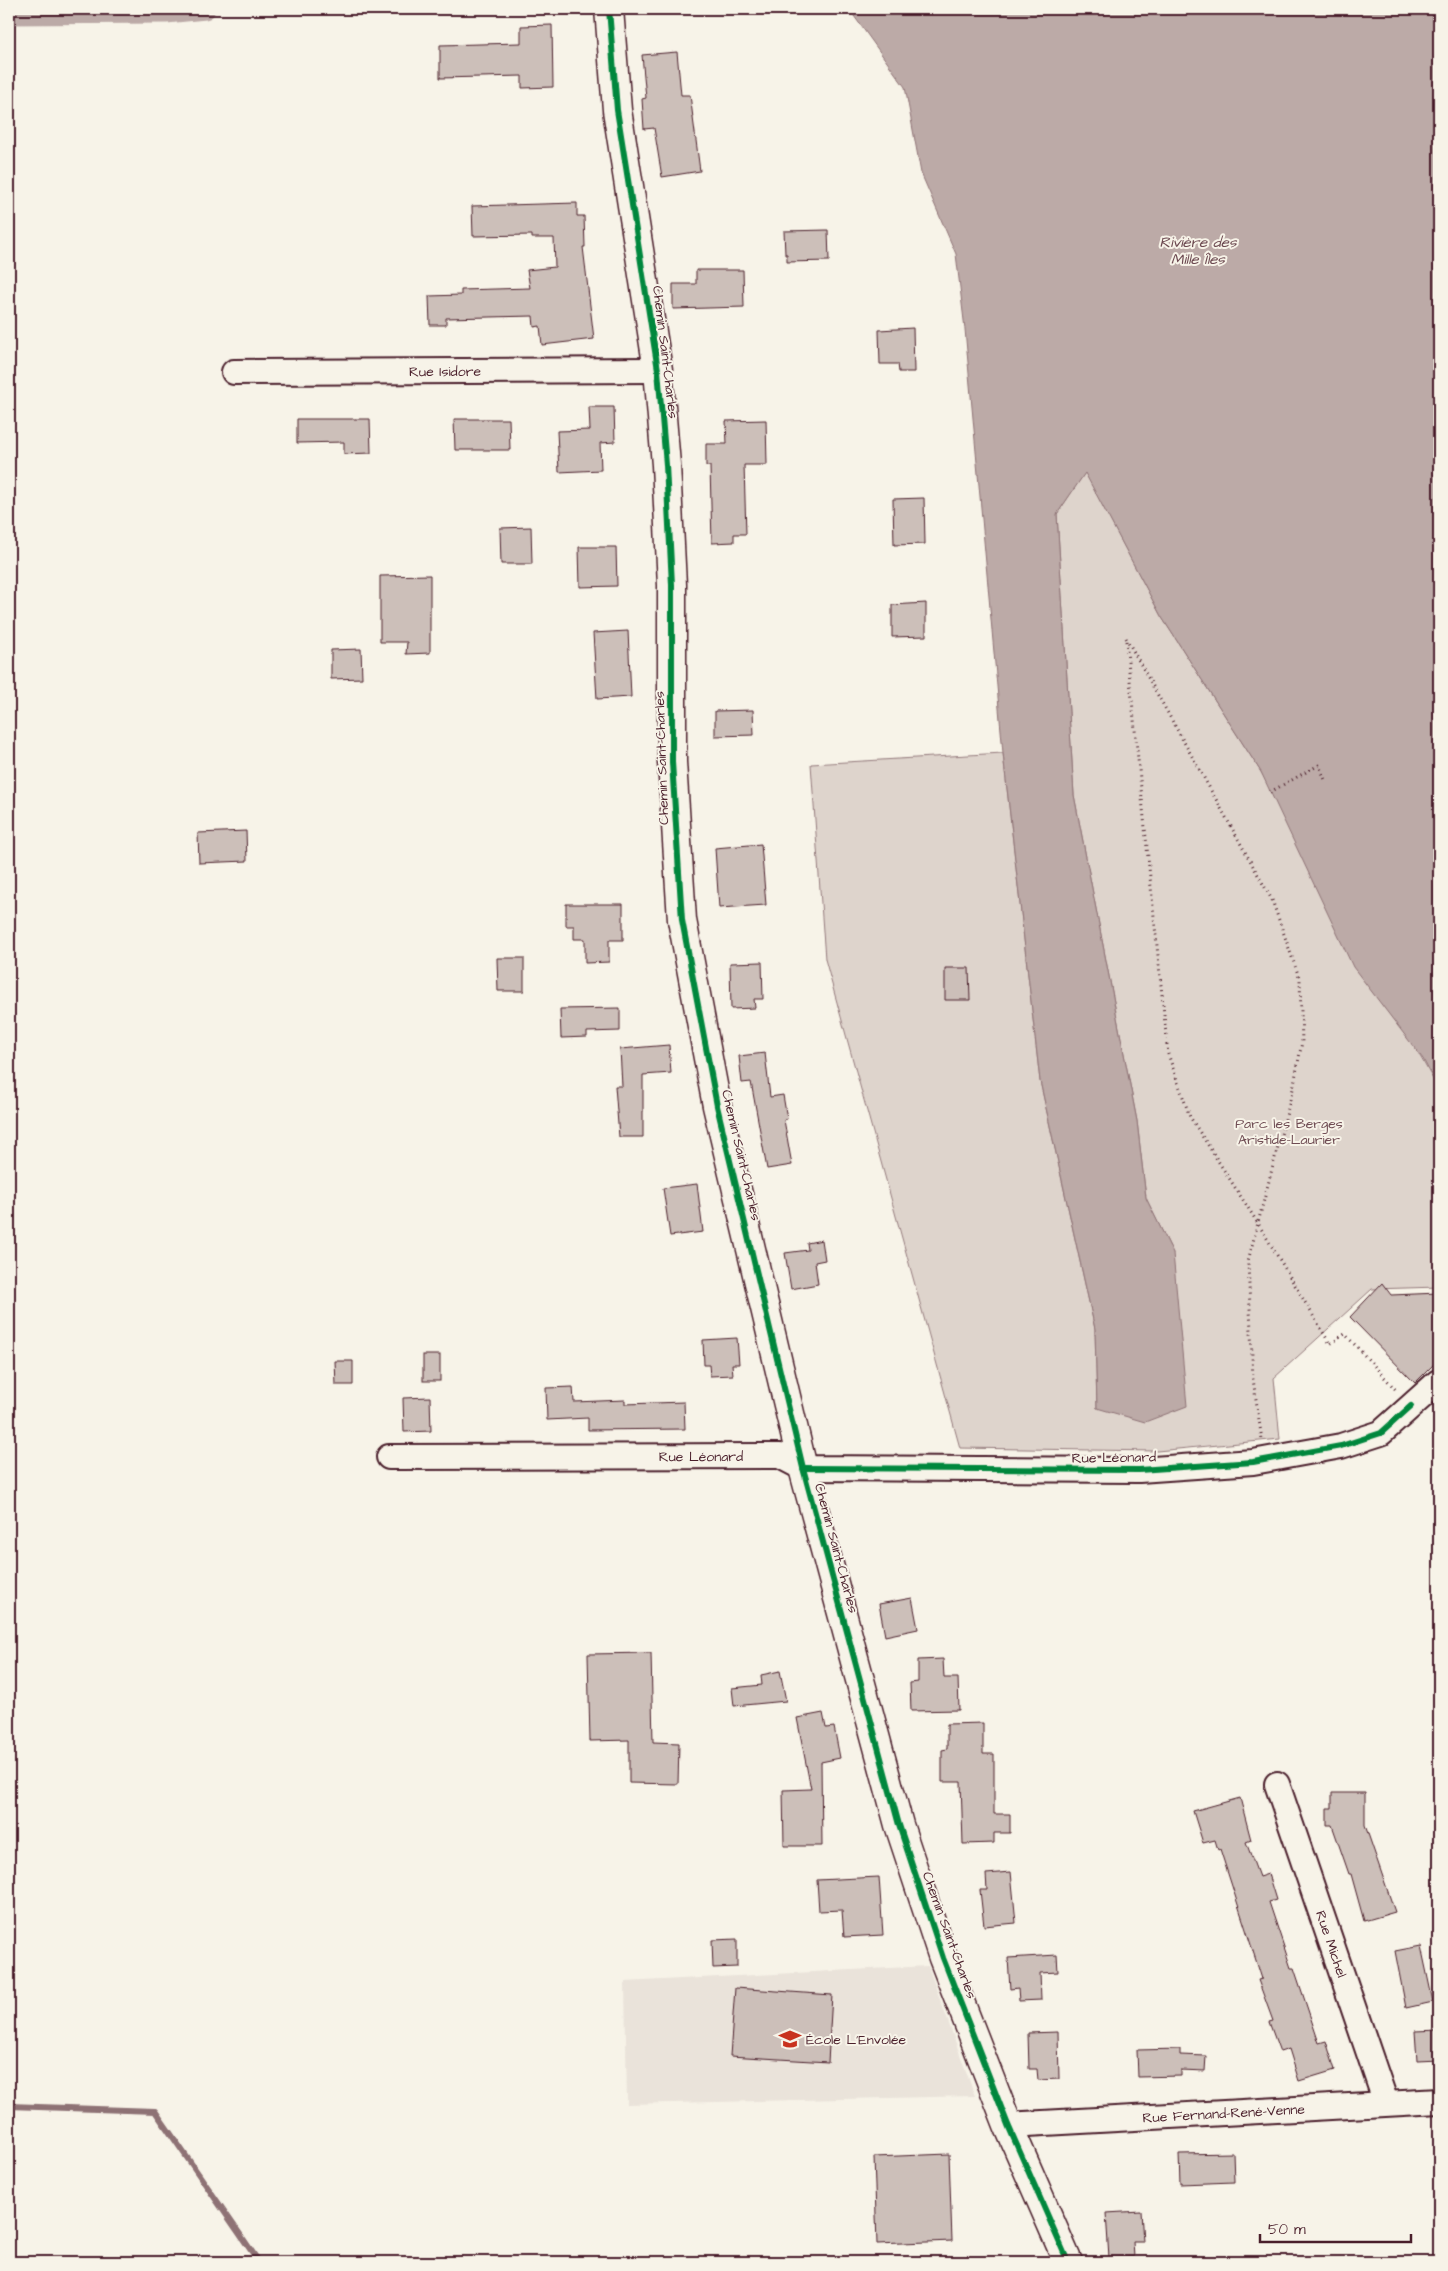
<svg xmlns="http://www.w3.org/2000/svg" width="1448" height="2271" font-family="'Architects Daughter',sans-serif">
<style>
.built{fill:#eae3da}
.green{fill:#ded4cc;stroke:#947a7c}
.water{fill:#bcaaa7;stroke:#8e7275}
.lines{fill:none;stroke-linecap:round;stroke-linejoin:round}
.stream{stroke:#8e7275;stroke-width:6}
.canal{stroke:#bcaaa7;stroke-width:21}
.building{fill:#ccbfb9;stroke:#4a1f2b}
.street-casing{stroke:#4a1f2b;stroke-width:28}
.secondary-casing{stroke:#4a1f2b;stroke-width:31}
.path{stroke:#4a1f2b;stroke-width:3;stroke-dasharray:1 4;stroke-linecap:butt}
.street{stroke:#f7f3e8;stroke-width:24}
.secondary{stroke:#f7f3e8;stroke-width:28}
.cycleway-casing{stroke:#f7f3e8;stroke-width:9}
.cycleway{stroke:#00873e;stroke-width:6}
.labels{text-anchor:middle;stroke-width:4;stroke-linejoin:round;paint-order:stroke}
.street-label{font-size:14px;fill:#4a1f2b;stroke:#f7f3e8}
.park-label{font-size:14px;fill:#6f4c53;stroke:#f7f3e8}
.poi-label{font-size:14px;fill:#4a1f2b;stroke:#f7f3e8;text-anchor:start}
.water-label{font-size:15px;font-style:italic;fill:#6c4950;stroke:#f7f3e8}
</style>
<rect width="100%" height="100%" fill="#f7f3e8"/>
<filter id="ink" filterUnits="userSpaceOnUse"><feTurbulence type="fractalNoise" baseFrequency=".02" numOctaves="2"/><feDisplacementMap in="SourceGraphic" scale="10" xChannelSelector="R" yChannelSelector="G"/><feConvolveMatrix kernelMatrix="1 2 1 2 8 2 1 2 1" color-interpolation-filters="sRGB"/></filter>
<g filter="url(#ink)">
<polygon class="built" points="928,1966 975,2096 627,2104 625,1982"/>
<polygon class="green" points="1085,472 1161,616 1261,772 1439,1090 1439,1287 1372,1289 1274,1378 1280,1439 1157,1451 960,1448 825,959 811,764 1003,753 1040,1081 1095,1329 1097,1408 1173,1253 1146,1198 1137,1121 1074,795 1057,514"/>
<polygon class="water" points="849,9 1439,9 1439,1090 1423,1059 1353,967 1261,772 1161,616 1085,473 1057,514 1074,795 1137,1121 1146,1198 1173,1253 1187,1406 1145,1422 1097,1408 1095,1329 1040,1081 1003,753 965,329 956,254 921,173 905,87"/>
<g class="lines">
<polyline class="stream" points="9,2106 155,2111 259,2262"/>
<polyline class="canal" points="9,14 166,13 205,9"/>
</g>
<g class="building">
<polygon points="552,25 553,87 522,88 522,76 440,78 440,45 521,43 521,26"/>
<polygon points="677,52 681,95 690,95 700,171 662,177 654,128 644,129 642,99 646,98 642,55"/>
<polygon points="577,203 577,216 584,216 585,247 583,247 594,339 542,345 540,326 534,327 533,316 446,318 446,325 430,325 429,296 461,295 461,290 530,288 527,270 555,267 554,238 532,238 532,235 473,236 472,206"/>
<polygon points="828,230 829,261 787,262 787,254 785,254 784,231"/>
<polygon points="696,270 743,270 744,307 673,309 673,284 696,284"/>
<polygon points="913,328 914,372 899,372 898,364 880,364 879,330"/>
<polygon points="589,407 614,407 615,442 600,443 601,470 559,472 557,431 590,430"/>
<polygon points="297,419 370,419 371,453 344,454 344,442 297,443"/>
<polygon points="454,419 509,419 510,450 455,450"/>
<polygon points="766,420 767,465 744,465 746,534 734,534 734,542 712,543 710,466 706,466 706,444 727,444 726,421"/>
<polygon points="924,498 925,544 894,545 893,499"/>
<polygon points="531,527 532,564 501,564 500,528"/>
<polygon points="579,547 616,547 617,586 580,587"/>
<polygon points="430,575 430,653 406,654 407,642 380,642 380,576"/>
<polygon points="926,603 926,636 892,637 892,605"/>
<polygon points="628,631 631,697 597,699 593,633"/>
<polygon points="361,649 362,678 331,679 331,650"/>
<polygon points="753,710 754,735 715,736 715,711"/>
<polygon points="246,831 247,861 199,863 198,833"/>
<polygon points="761,844 766,905 719,908 715,848"/>
<polygon points="566,904 623,904 623,940 609,940 609,962 585,963 585,939 574,939 574,926 566,926"/>
<polygon points="497,958 524,958 524,991 498,991"/>
<polygon points="762,962 763,999 754,999 755,1008 731,1009 730,963"/>
<polygon points="945,968 969,968 970,1000 945,1000"/>
<polygon points="620,1008 620,1031 587,1032 587,1037 561,1038 560,1009"/>
<polygon points="669,1045 671,1073 643,1075 643,1137 619,1137 615,1086 622,1086 620,1049"/>
<polygon points="765,1053 770,1097 783,1095 787,1119 784,1120 792,1165 767,1169 751,1082 742,1083 739,1056"/>
<polygon points="697,1184 703,1232 670,1236 663,1188"/>
<polygon points="822,1240 825,1260 815,1262 818,1284 791,1289 785,1253 808,1250 807,1243"/>
<polygon points="1382,1283 1391,1295 1439,1293 1439,1359 1415,1383 1350,1317"/>
<polygon points="737,1338 739,1364 732,1364 733,1375 710,1376 709,1365 704,1365 703,1340"/>
<rect x="423" y="1355" width="17" height="26"/>
<polygon points="335,1361 353,1361 353,1385 336,1385"/>
<polygon points="573,1387 574,1402 625,1400 625,1404 684,1402 685,1429 588,1430 588,1418 547,1420 546,1388"/>
<polygon points="430,1397 431,1431 404,1432 403,1398"/>
<polygon points="912,1598 918,1629 885,1636 879,1604"/>
<polygon points="651,1653 653,1742 679,1743 678,1784 629,1783 629,1740 590,1741 588,1654"/>
<polygon points="943,1659 944,1678 958,1678 959,1710 911,1711 910,1683 918,1682 918,1660"/>
<polygon points="780,1671 786,1701 734,1706 732,1688 762,1685 761,1675"/>
<polygon points="823,1713 826,1728 834,1727 840,1758 821,1762 822,1846 784,1846 783,1790 811,1789 797,1718"/>
<polygon points="983,1723 983,1754 994,1754 994,1814 1010,1814 1010,1833 994,1833 994,1843 963,1844 961,1782 942,1782 942,1750 947,1749 947,1724"/>
<polygon points="1332,1793 1365,1793 1365,1825 1395,1912 1364,1921 1351,1874 1349,1874 1332,1825 1327,1825 1327,1808 1332,1808"/>
<polygon points="1240,1798 1251,1840 1246,1842 1259,1877 1268,1874 1276,1900 1269,1902 1291,1968 1294,1968 1319,2043 1326,2041 1335,2070 1299,2081 1289,2049 1280,2052 1269,2022 1273,2021 1258,1980 1262,1979 1220,1849 1218,1850 1215,1840 1203,1843 1193,1811"/>
<polygon points="1011,1872 1016,1923 984,1926 980,1890 987,1890 986,1874"/>
<polygon points="879,1877 883,1935 844,1937 842,1910 819,1911 817,1880"/>
<polygon points="737,1939 737,1967 713,1968 712,1940"/>
<polygon points="1421,1946 1433,2002 1406,2008 1395,1951"/>
<polygon points="1057,1955 1058,1972 1040,1973 1041,2000 1019,2001 1018,1988 1010,1989 1008,1958"/>
<polygon points="735,1988 832,1995 828,2062 730,2056"/>
<polygon points="1439,2030 1439,2060 1417,2061 1415,2031"/>
<polygon points="1058,2032 1059,2079 1038,2080 1037,2069 1029,2069 1028,2033"/>
<polygon points="1180,2049 1180,2055 1206,2056 1205,2071 1181,2070 1181,2076 1138,2077 1137,2050"/>
<polygon points="1233,2153 1234,2182 1180,2184 1179,2154"/>
<polygon points="949,2154 952,2241 877,2244 874,2157"/>
<polygon points="1141,2211 1143,2242 1133,2242 1134,2257 1109,2258 1106,2213"/>
</g>
<g class="lines">
<g class="street-casing">
<g id="street">
<path id="s1" d="M234,372L658,370"/>
<path id="s2" d="M389,1457L780,1456L803,1468L1139,1470L1253,1462L1341,1446L1381,1433L1438,1382"/>
<path id="s3" d="M1277,1784L1386,2103"/>
<path id="s4" d="M1008,2125L1439,2101"/>
</g>
</g>
<g class="secondary-casing">
<polyline id="secondary" points="609,9 617,110 658,370 666,465 672,585 672,762 682,920 717,1106 803,1468 899,1825 943,1958 1008,2125 1068,2262"/>
</g>
<g class="path">
<polyline points="1126,638 1272,900 1300,980 1302,1042 1293,1089 1248,1261 1253,1379 1262,1440"/>
<polyline points="1126,641 1168,1054 1190,1117 1259,1225 1330,1344 1345,1334 1397,1391"/>
<polyline points="1270,792 1319,765 1326,782"/>
</g>
<use href="#street" class="street"/>
<use href="#secondary" class="secondary"/>
<g class="cycleway-casing">
<g id="cycleway">
<polyline points="609,9 617,110 658,370 666,465 672,585 672,762 682,920 717,1106 803,1468 899,1825 943,1958 1008,2125 1068,2262"/>
<polyline points="803,1468 1139,1470 1253,1462 1341,1446 1381,1433 1411,1406"/>
</g>
</g>
<use href="#cycleway" class="cycleway"/>
</g>
</g>
<defs>
<g id="school-bare" transform="scale(1.725)"><path d="M0-5L7-2L0 1L-7-2ZM-4 1L0 2.5L4 1V4Q0 6-4 4Z" fill="#c8321e" stroke="#f7f3e8" stroke-width="2.5" paint-order="stroke"/></g>
</defs>
<g fill-rule="evenodd">
<use href="#school-bare" x="790" y="2039"/>
</g>
<g class="labels">
<g class="street-label">
<text transform="translate(666 352) rotate(83)" y="5">Chemin Saint-Charles</text>
<text dy="5" stroke="none"><textPath href="#s1" startOffset="211">Rue Isidore</textPath></text>
<text transform="translate(661 758) rotate(-92)" y="5">Chemin Saint-Charles</text>
<text transform="translate(742 1155) rotate(77)" y="5">Chemin Saint-Charles</text>
<text dy="5" stroke="none"><textPath href="#s2" startOffset="312">Rue Léonard</textPath></text>
<text transform="translate(1114 1457) rotate(-1)" y="5">Rue Léonard</text>
<text transform="translate(837 1548) rotate(75)" y="5">Chemin Saint-Charles</text>
<text transform="translate(950 1935) rotate(70)" y="5">Chemin Saint-Charles</text>
<text dy="5" stroke="none"><textPath href="#s3" startOffset="169">Rue Michel</textPath></text>
<text dy="5" stroke="none"><textPath href="#s4" startOffset="216">Rue Fernand-René-Venne</textPath></text>
</g>
<g class="park-label">
<text x="1289" y="1128">Parc les Berges<tspan x="1289" dy="16">Aristide-Laurier</tspan></text>
</g>
<g class="poi-label">
<text x="806" y="2044">École L'Envolée</text>
</g>
<g class="water-label">
<text x="1198" y="247">Rivière des<tspan x="1198" dy="17">Mille Îles</tspan></text>
</g>
</g>
<rect width="1448" height="2271" fill="none" stroke="#f7f3e8" stroke-width="30"/>
<rect x="15" y="15" width="1418" height="2241" fill="none" stroke="#4a1f2b" stroke-width="2" filter="url(#ink)"/>
<path d="M1260 2234v8h151v-8" fill="none" stroke="#4a1f2b" stroke-width="2.5"/>
<text x="1268" y="2234" font-size="15" fill="#4a1f2b" stroke="#f7f3e8" stroke-width="4" paint-order="stroke">50 m</text>
</svg>
